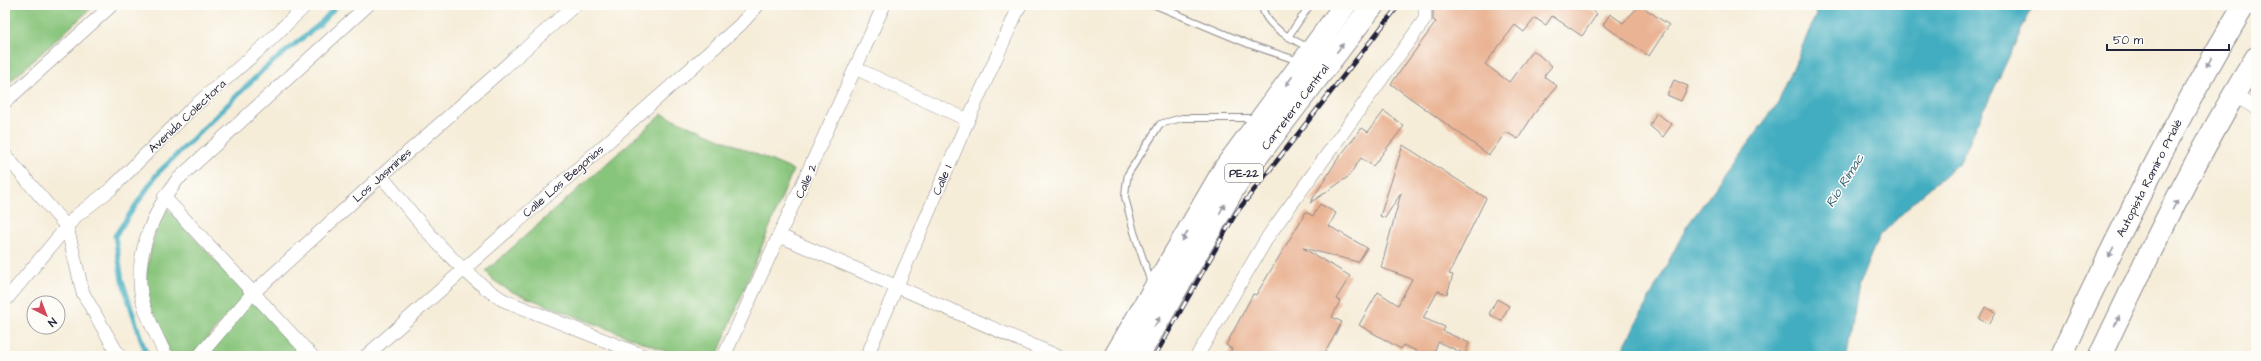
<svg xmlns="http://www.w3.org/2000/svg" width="2261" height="361" font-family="'Architects Daughter',sans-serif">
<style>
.green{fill:#88c57b;stroke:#55745b}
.water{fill:#42adc0;stroke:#32687e}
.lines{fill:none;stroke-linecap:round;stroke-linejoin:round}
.stream{stroke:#42adc0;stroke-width:5}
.building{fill:#eab494}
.lane-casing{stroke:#8c888a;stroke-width:8}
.street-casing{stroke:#8c888a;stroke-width:14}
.highway-casing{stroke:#8c888a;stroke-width:24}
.lane{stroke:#fff;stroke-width:6}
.street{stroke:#fff;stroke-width:13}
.highway{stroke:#fff;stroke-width:22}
.rail-casing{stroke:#22223b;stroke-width:4.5}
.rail{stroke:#fdfcf7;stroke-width:3;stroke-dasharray:9;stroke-linecap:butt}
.oneway{fill:#9c9ca7}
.labels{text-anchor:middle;stroke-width:3;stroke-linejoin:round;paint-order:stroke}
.shield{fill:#fdfcf7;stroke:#646373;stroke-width:1}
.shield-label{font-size:11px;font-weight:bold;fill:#22223b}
.street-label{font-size:12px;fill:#22223b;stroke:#fdfcf7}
.water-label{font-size:13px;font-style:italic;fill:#306177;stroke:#fdfcf7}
</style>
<rect width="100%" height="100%" fill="#fdfcf7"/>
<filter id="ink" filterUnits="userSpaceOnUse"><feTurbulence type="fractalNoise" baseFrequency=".025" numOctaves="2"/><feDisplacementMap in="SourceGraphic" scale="8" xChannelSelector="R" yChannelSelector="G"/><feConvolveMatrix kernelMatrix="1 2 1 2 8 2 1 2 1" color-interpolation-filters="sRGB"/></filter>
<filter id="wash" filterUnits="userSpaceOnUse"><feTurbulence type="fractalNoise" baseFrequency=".012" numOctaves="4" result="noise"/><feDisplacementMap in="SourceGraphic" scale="16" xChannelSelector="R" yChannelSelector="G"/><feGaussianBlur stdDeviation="0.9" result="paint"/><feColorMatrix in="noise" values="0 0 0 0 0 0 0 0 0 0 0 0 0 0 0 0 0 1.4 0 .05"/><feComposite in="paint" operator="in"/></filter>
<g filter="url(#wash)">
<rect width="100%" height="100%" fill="#f6edd9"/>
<g class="green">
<polygon points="5,5 95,5 5,86"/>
<polygon points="662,114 793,170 717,356 678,356 510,291 493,280 486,271"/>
<path d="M164,205L246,294L192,356H172C163,336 147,312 146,290C145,261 156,233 164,205Z"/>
<polygon points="252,299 306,356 206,356"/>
</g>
<polygon class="water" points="1820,5 2033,5 1960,162 1919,197 1878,238 1859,284 1847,356 1619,356 1687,226 1778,103"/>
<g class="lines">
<polyline class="stream" points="149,356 144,348 122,280 115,236 157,174 264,69 320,24 337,5"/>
</g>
<g id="blocks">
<g class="building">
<polygon points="1433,5 1585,5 1597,14 1582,36 1552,16 1546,25 1535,18 1524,32 1515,25 1485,64 1509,82 1533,50 1552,66 1544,76 1557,86 1534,114 1518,139 1506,132 1489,155 1391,84 1436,22 1433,20"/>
<polygon points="1640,5 1669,25 1649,56 1603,25 1610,14 1623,23"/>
<polygon points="1674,80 1688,86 1681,101 1667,95"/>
<polygon points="1384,111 1404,126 1373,166 1361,158 1348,177 1310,203 1337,160 1362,128 1368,132"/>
<polygon points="1656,113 1672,124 1663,137 1650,126"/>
<polygon points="1403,145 1486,198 1449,274 1453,275 1447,294 1438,291 1423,318 1445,327 1443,331 1469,343 1465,354 1438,342 1433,356 1428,356 1403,345 1401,349 1359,325 1378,292 1398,305 1412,279 1381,268 1401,193 1385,218 1380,216"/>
<polygon points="1320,204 1336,213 1329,226 1367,248 1358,262 1303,248 1350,276 1336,299 1340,301 1332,317 1342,322 1323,356 1228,356 1232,349 1226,345 1253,294 1256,295 1306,212 1313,216"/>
<polygon points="1497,299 1509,306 1501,321 1489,314"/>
<polygon points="1985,307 1996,312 1989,324 1979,319"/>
</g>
</g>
</g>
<g filter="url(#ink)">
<use href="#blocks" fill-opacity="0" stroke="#8c888a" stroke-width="1"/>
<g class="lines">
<g class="lane-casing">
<g id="lane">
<polyline points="1155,5 1251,45 1299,61"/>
<path d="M1262,5C1264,26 1293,40 1309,48"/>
<polyline points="1288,37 1310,5"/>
<polyline points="1151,283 1134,232 1125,197 1126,186 1128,174 1160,124 1182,118 1256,118"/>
</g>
</g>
<g class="street-casing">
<g id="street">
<polyline points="857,69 968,120"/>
<polyline points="2233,95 2256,108"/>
<polyline points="5,102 112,5"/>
<polyline points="5,155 67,227 83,293 119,356"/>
<path d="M381,176C418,219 454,270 503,300L644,356"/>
<polyline points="164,197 312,356"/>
<polyline points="780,236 1057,356"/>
<polyline points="5,301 76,216 111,189 190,110 265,45 306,5"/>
<path d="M166,356C157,336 145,315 141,293C135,253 154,211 177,180L368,5"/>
<polyline points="199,356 252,294 381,176 575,5"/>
<polyline points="366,356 740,25 758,5"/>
<polyline points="724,356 884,5"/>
<polyline points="867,356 968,120 1020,5"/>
<polyline points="1197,356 1269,235 1425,19 1425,5"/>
</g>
</g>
<g class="highway-casing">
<g id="highway">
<polyline points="1115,356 1225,168 1345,5"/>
<polyline points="1138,356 1236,184 1373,5"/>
<path d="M2061,356C2117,237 2176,118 2244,5"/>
<path d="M2100,356C2148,255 2197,153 2256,58"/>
</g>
</g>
<use href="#lane" class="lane"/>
<use href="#street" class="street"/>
<use href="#highway" class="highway"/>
<g class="rail-casing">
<polyline id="rail" points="1155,356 1236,213 1399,5"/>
</g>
<use href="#rail" class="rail"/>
</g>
<defs><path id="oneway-solid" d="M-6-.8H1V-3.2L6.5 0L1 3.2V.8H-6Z"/></defs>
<g class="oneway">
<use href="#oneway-solid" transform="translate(1340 48) rotate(-53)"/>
<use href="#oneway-solid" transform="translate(2209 62) rotate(121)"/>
<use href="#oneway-solid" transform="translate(1289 81) rotate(127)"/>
<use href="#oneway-solid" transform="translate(2175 205) rotate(-62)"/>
<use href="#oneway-solid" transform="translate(1222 209) rotate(-60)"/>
<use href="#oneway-solid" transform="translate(1185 236) rotate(120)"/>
<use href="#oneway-solid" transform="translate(2111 252) rotate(117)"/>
<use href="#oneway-solid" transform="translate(2117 321) rotate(-64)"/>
<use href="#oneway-solid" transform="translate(1157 322) rotate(-60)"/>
</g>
</g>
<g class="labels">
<rect class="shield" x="1225" y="164" width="38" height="18" rx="3"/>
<g class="shield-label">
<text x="1244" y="177">PE-22</text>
</g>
<g class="street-label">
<text transform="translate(1295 107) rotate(-53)" y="4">Carretera Central</text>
<text transform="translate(187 116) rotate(-43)" y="4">Avenida Colectora</text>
<text transform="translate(382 175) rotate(-42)" y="4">Los Jasmines</text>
<text transform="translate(2149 178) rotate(-63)" y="4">Autopista Ramiro Prialé</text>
<text transform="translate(942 180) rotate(-67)" y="4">Calle 1</text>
<text transform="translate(563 181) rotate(-41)" y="4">Calle Las Begonias</text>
<text transform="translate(806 181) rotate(-66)" y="4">Calle 2</text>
</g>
<g class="water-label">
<text transform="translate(1844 180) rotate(-58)" y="5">Río Rímac</text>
</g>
</g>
<rect width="2261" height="361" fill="none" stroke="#fdfcf7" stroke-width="20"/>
<g transform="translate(46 315) rotate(138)"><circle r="19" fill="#fdfcf7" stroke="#a5a5ac"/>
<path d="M0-3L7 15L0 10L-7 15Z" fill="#d1495b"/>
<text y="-6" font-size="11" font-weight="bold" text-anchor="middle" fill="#22223b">N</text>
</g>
<path d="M2107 44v6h122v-6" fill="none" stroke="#22223b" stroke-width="2"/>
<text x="2113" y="44" font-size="12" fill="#22223b" stroke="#fdfcf7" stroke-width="3" paint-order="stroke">50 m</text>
</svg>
